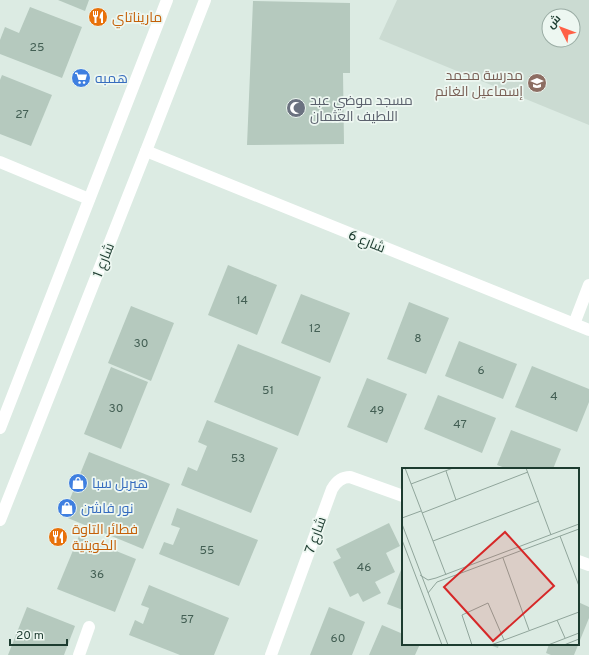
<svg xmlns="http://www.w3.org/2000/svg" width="589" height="655" font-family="Overpass,Cairo,sans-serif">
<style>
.built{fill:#cbdbd2;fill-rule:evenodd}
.building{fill:#b5c9be}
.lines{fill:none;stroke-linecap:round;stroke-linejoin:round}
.minor{stroke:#fff;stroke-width:12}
.labels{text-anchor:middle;stroke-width:3.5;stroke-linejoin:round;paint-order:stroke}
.number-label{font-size:12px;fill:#435f54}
.food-label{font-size:14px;fill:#c56008;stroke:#edf7f1;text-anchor:start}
.education-label{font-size:14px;fill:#785e54;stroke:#edf7f1;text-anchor:end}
.shop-label{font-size:14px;fill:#366cbe;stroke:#edf7f1;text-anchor:start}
.worship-label{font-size:14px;fill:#5b616d;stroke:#edf7f1;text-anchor:start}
.street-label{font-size:14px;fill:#1d3c30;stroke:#edf7f1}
.inset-road{fill:none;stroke:#90a59b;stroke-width:1}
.view{fill:#d62828;fill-opacity:0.15;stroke:#d62828;stroke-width:2}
.inset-edge{fill:none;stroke:#1d3c30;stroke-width:2}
</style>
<rect width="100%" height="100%" fill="#dcebe3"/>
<path class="built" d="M397,0H589V125L379,39ZM549,16H573V40H549Z"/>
<g class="building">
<polygon points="58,0 89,0 85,11"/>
<polygon points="253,1 350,3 350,73 343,73 344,144 247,145"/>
<polygon points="30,7 82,27 62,78 0,54 0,40 5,27 19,33"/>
<polygon points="2,75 52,95 31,146 0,134 0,80"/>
<polygon points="228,265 277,285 257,335 208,315"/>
<polygon points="301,294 350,313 330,363 281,343"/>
<polygon points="409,302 449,318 426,374 387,359"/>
<polygon points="131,306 174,323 151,381 108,363"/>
<polygon points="459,341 517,364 503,399 445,376"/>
<polygon points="238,344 321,377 298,436 214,402"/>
<polygon points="532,366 589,389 589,402 577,432 515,407"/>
<polygon points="111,367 148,382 121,449 84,434"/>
<polygon points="367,378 407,394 387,443 347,427"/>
<polygon points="438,395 496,418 482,453 424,429"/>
<polygon points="207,420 278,448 251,513 181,485 188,467 197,471 207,446 198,442"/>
<polygon points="511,430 561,449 553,469 508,469 497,465"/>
<polygon points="89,452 170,484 143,549 63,516"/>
<polygon points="177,508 258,540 239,586 159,554 164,542 173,545 180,528 171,525"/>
<polygon points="389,523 400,546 386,553 395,572 375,582 381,593 363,602 358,593 350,597 333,562 341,558 336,549"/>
<polygon points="79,536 136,559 115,612 57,589"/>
<polygon points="403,565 403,610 387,604"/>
<polygon points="149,585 229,618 214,655 180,655 129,635 135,620 143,624 149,608 141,605"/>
<polygon points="578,602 589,607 589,618 574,655 551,655 546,653 549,644 578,644"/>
<polygon points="27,607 75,626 64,655 8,655"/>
<polygon points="329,607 365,622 352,655 310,655"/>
<polygon points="382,625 403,634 403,644 420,644 415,655 369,655"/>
<polygon points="487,644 499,644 498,648"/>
</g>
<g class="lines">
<g class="minor">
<polyline points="146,151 589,330"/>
<polyline points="0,162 89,199"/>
<polyline points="574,324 589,285"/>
<polyline points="0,428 167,0"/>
<polyline points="0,520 146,151 205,0"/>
<polyline points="578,561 589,565"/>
<polyline points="79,655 89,627"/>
<path d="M271,655L332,489C336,482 341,477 350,477L403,496"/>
</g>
</g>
<defs>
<g id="restaurant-disc" transform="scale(1)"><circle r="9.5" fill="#e8710a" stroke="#edf7f1"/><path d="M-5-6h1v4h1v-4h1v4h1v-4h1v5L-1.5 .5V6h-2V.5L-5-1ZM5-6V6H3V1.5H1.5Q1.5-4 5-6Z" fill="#fff"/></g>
<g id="supermarket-disc" transform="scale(1)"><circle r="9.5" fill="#3f7fe0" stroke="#edf7f1"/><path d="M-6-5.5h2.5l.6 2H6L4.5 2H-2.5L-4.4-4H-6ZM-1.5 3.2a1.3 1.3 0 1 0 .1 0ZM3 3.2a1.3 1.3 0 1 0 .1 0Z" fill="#fff"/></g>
<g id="school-disc" transform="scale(1)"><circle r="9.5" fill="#8d6e63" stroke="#edf7f1"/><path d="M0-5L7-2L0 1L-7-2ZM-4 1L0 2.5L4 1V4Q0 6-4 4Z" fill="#fff"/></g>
<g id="mosque-disc" transform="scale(1)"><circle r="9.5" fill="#6b7280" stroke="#edf7f1"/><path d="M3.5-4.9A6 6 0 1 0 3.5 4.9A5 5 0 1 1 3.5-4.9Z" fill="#fff"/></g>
<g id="shop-disc" transform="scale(1)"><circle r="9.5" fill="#3f7fe0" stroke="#edf7f1"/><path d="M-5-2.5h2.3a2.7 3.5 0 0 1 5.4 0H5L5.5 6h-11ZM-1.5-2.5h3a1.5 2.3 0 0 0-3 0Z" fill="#fff"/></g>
</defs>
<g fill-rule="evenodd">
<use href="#restaurant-disc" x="98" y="17"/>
<use href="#supermarket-disc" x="81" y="78"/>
<use href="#school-disc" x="537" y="83"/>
<use href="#mosque-disc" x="296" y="108"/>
<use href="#shop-disc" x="78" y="483"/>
<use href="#shop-disc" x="67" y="508"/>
<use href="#restaurant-disc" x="58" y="537"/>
</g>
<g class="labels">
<g class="number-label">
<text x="37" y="51">25</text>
<text x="22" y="118">27</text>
<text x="242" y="304">14</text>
<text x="315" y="332">12</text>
<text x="418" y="342">8</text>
<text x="141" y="347">30</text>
<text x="481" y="374">6</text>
<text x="268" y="394">51</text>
<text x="554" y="400">4</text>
<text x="116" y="412">30</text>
<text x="377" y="414">49</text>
<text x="460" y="428">47</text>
<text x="238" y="462">53</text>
<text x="207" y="554">55</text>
<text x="364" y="571">46</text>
<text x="97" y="578">36</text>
<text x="187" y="623">57</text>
<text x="338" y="642">60</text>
</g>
<g class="food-label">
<text x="112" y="22">ماريناتاي</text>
<text x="72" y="534">فطائر التاوة<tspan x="72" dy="16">الكويتية</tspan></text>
</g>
<g class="education-label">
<text x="523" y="80">مدرسة محمد<tspan x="523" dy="16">إسماعيل الغانم</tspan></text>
</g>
<g class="shop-label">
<text x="95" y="83">همبه</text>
<text x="92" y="488">هيربل سبا</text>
<text x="81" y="513">نور فاشن</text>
</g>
<g class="worship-label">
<text x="310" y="105">مسجد موضي عبد<tspan x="310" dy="16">اللطيف العثمان</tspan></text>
</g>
<g class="street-label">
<text transform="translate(367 241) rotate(22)" y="5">شارع 6</text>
<text transform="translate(103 260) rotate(-68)" y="5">شارع 1</text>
<text transform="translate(315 535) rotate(-70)" y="5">شارع 7</text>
</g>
</g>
<g transform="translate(402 468)">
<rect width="177" height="177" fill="#dcebe3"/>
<path class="inset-road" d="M3,0L44,107M124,0L149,67M44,3L54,32M9,16L51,0M20,45L126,4M0,50L19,43M0,56L46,177M158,68L177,118M0,72L40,177M31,73L137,33M101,90L127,162M18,107L26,112L34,110L177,56M26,125L35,114L177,61M155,152L163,170M70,177L60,147L86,135L102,172M89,177L177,144M146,177L177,165M162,177L177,171"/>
<path class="view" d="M103,64L152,118L91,173L42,119Z"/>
<rect width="177" height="177" class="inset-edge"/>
</g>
<g transform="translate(561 28) rotate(312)"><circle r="19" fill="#edf7f1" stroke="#9aaca4"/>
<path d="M0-3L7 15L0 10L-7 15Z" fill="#ff6046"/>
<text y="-6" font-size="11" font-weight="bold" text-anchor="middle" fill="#1d3c30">ش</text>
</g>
<path d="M10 639v6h57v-6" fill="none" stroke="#1d3c30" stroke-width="2"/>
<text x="16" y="639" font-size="12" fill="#1d3c30" stroke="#edf7f1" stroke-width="3" paint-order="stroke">20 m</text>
</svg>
